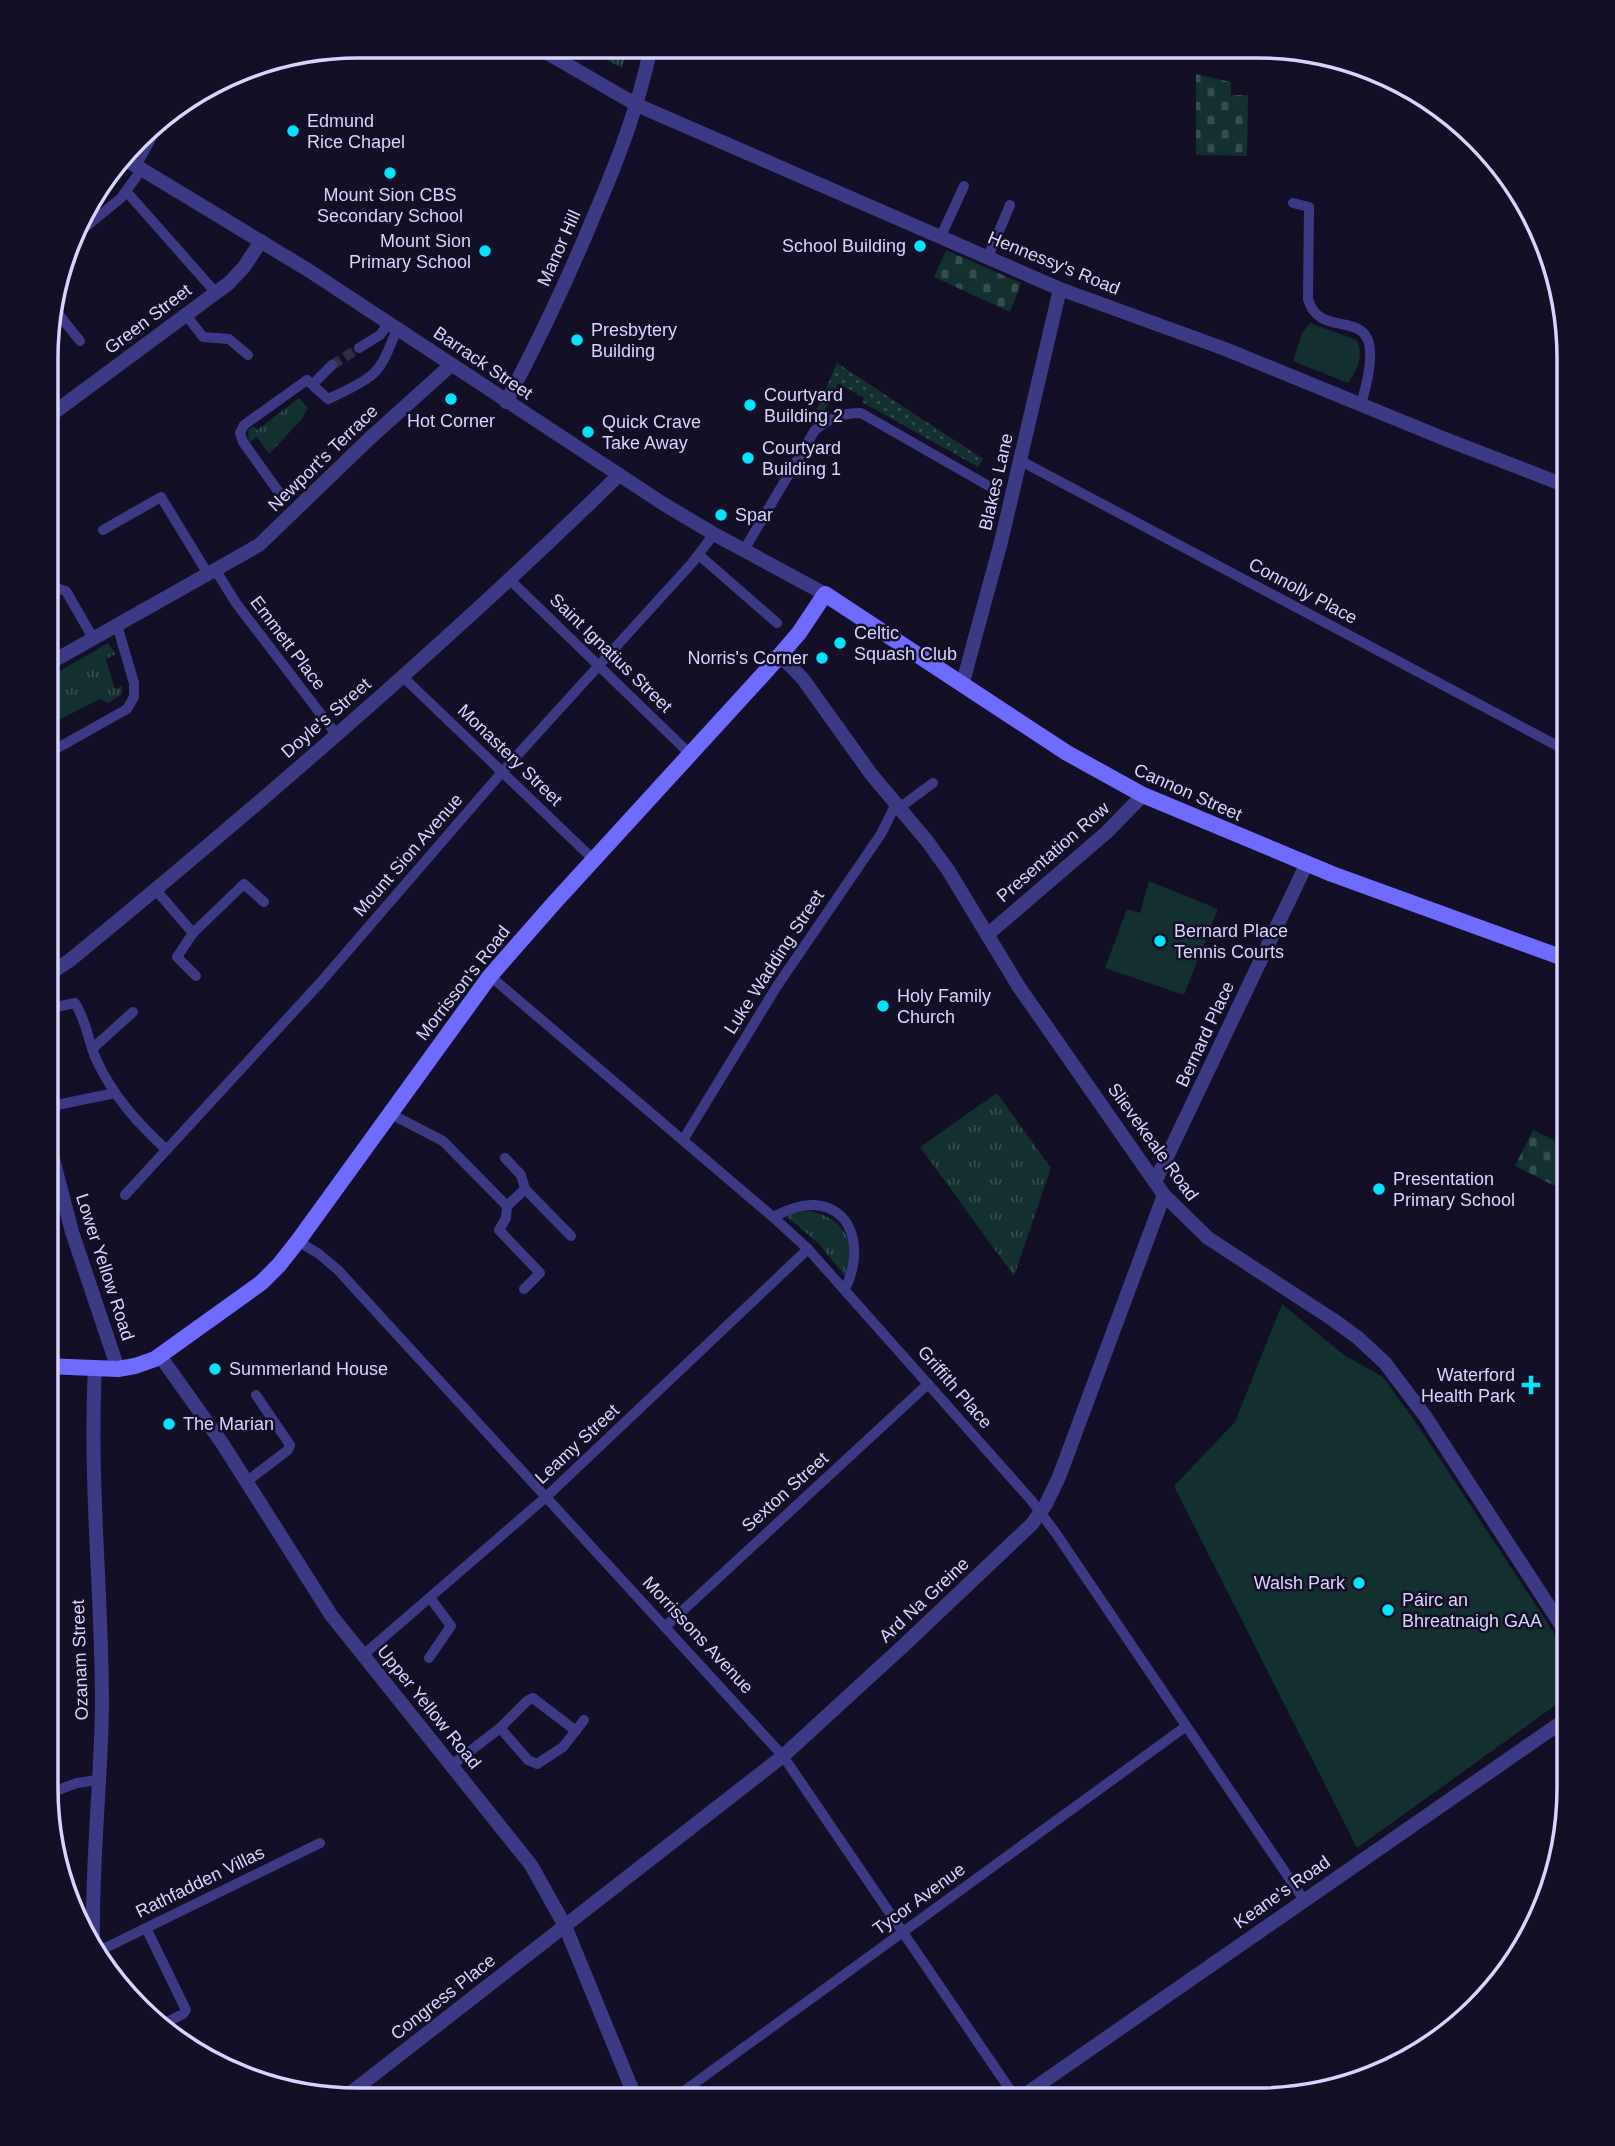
<svg xmlns="http://www.w3.org/2000/svg" width="1615" height="2146" font-family="Arial,sans-serif">
<style>
.grass{fill:url(#grass-tufts)}
.cemetery{fill:url(#cemetery-stones)}
.park{fill:url(#park-dots)}
.pitch{fill:#12302f}
.lines{fill:none;stroke-linecap:round;stroke-linejoin:round}
.minor-tunnel{stroke:#312d47;stroke-width:10;stroke-dasharray:10 5;stroke-linecap:butt}
.minor{stroke:#3d3a85;stroke-width:10}
.tertiary{stroke:#3d3a85;stroke-width:14}
.secondary{stroke:#6f6bff;stroke-width:16}
.poi-dot{fill:#00e5ff;stroke:#130f26;stroke-width:2.5}
.labels{text-anchor:middle;stroke-width:5;stroke-linejoin:round;paint-order:stroke}
.poi-label{font-size:18px;fill:#d9d4ff;stroke:#130f26;text-anchor:start}
.street-label{font-size:18px;fill:#d9d4ff;stroke:#130f26}
.rim{fill:none;stroke:#d9d4ff;stroke-width:3.5}
</style>
<defs>
<pattern id="grass-tufts" width="24" height="20" patternUnits="userSpaceOnUse" patternTransform="scale(1.75)"><rect width="24" height="20" fill="#12302f"/><path d="M3 7l-1-3M5 7V3M7 7l1-3M15 17l-1-3M17 17v-4M19 17l1-3" fill="none" stroke="#344d4e"/></pattern>
<pattern id="cemetery-stones" width="16" height="16" patternUnits="userSpaceOnUse" patternTransform="scale(1.75)"><rect width="16" height="16" fill="#12302f"/><path d="M2 7V4a2 2 0 0 1 4 0v3zM10 15v-3a2 2 0 0 1 4 0v3z" fill="#344d4e"/></pattern>
<pattern id="park-dots" width="8" height="8" patternUnits="userSpaceOnUse" patternTransform="scale(1.75)"><rect width="8" height="8" fill="#12302f"/><path d="M2 2h.1M6 6h.1" fill="none" stroke="#344d4e" stroke-width="1.8" stroke-linecap="round"/></pattern>
</defs>
<rect width="100%" height="100%" fill="#130f26"/>
<g class="grass">
<polygon points="581,46 628,46 622,68"/>
<polygon points="299,398 308,408 301,420 269,454 257,437 249,443 248,430 253,426 257,430"/>
<polygon points="108,643 116,654 106,659 115,689 122,686 122,694 108,703 100,699 47,726 48,678"/>
<polygon points="997,1093 1051,1168 1014,1276 920,1147"/>
<path d="M805,1211C841,1214 860,1242 845,1276L818,1243L785,1215Z"/>
</g>
<g class="cemetery">
<polygon points="1196,74 1231,82 1231,95 1248,95 1247,156 1196,155"/>
<polygon points="946,250 1021,283 1010,312 934,277"/>
<polygon points="1533,1130 1569,1148 1569,1158 1555,1186 1515,1166"/>
</g>
<polygon class="park" points="837,363 983,459 978,467 862,402 864,398 838,383 824,413 817,409"/>
<g class="pitch">
<path d="M1310,323L1357,340C1364,355 1357,371 1348,383L1293,361L1302,333Z"/>
<polygon points="1149,881 1218,909 1184,995 1105,968 1127,909 1140,913"/>
<polygon points="1282,1304 1344,1355 1383,1377 1419,1427 1569,1656 1569,1688 1560,1702 1357,1848 1174,1486 1235,1422"/>
</g>
<g class="lines">
<polyline class="minor-tunnel" points="332,365 359,348"/>
<g class="minor">
<polyline points="136,166 163,117"/>
<polyline points="126,191 216,293"/>
<path d="M1293,203L1309,207L1308,299C1322,350 1396,287 1361,404"/>
<polyline points="76,235 121,198 142,169"/>
<polyline points="941,236 964,186"/>
<polyline points="988,257 1010,205"/>
<polyline points="52,306 80,341"/>
<polyline points="186,315 203,337 229,339 248,355"/>
<polyline points="359,348 380,335 389,323"/>
<polyline points="313,384 332,365"/>
<polyline points="1021,461 1569,752"/>
<path d="M278,491L243,442L240,433L244,425L307,380L328,399C343,392 360,385 373,374C385,363 391,343 397,329"/>
<polyline points="103,530 161,497 208,574"/>
<path d="M744,550L815,430C830,418 842,413 861,413L994,489"/>
<polyline points="699,555 777,623"/>
<polyline points="216,571 236,603 336,734"/>
<polyline points="48,574 56,588 66,591 93,638"/>
<polyline points="509,579 689,753"/>
<polyline points="402,676 593,859"/>
<polyline points="47,754 127,709 134,697 134,683 117,625"/>
<polyline points="899,808 933,783"/>
<polyline points="155,889 193,933"/>
<polyline points="196,976 177,957 193,933 244,884 264,902"/>
<polyline points="490,976 773,1217 808,1249 1031,1500 1055,1532 1304,1900"/>
<path d="M56,1007L75,1003C86,1020 88,1040 96,1059C113,1096 138,1124 167,1150"/>
<polyline points="92,1049 133,1012"/>
<polyline points="47,1107 115,1093"/>
<polyline points="389,1113 443,1141 507,1206"/>
<polyline points="683,1140 777,986 881,834 896,804"/>
<polyline points="505,1158 521,1175 525,1189"/>
<polyline points="125,1195 320,983 503,771 692,563 714,534"/>
<path d="M773,1217C786,1210 800,1204 815,1205C859,1209 861,1259 845,1289"/>
<polyline points="298,1241 319,1254 338,1270 783,1756 1017,2100"/>
<polyline points="524,1289 540,1273 499,1230 506,1218 507,1206 525,1189 571,1236"/>
<polyline points="246,1482 288,1450 290,1445 256,1395"/>
<polyline points="1569,1572 1564,1563 1569,1560"/>
<polyline points="666,1626 928,1384"/>
<polyline points="362,1656 546,1497 808,1249"/>
<polyline points="429,1658 451,1626 431,1599"/>
<polyline points="500,1728 527,1701 533,1698 576,1731"/>
<polyline points="452,1765 500,1728 528,1760 537,1764 563,1747 584,1720"/>
<polyline points="47,1794 77,1783 98,1780"/>
<polyline points="146,1928 186,2010 183,2014 159,2026"/>
<polyline points="95,1953 320,1843"/>
<polyline points="1071,2094 1075,2100"/>
<polyline points="673,2099 1185,1727"/>
</g>
<g class="tertiary">
<polyline points="535,46 637,105 1060,289 1225,349 1445,439 1569,487"/>
<polyline points="123,158 308,270 662,503 714,534 825,594"/>
<path d="M506,402C538,342 567,281 593,218C617,162 639,106 651,46"/>
<polyline points="48,417 229,283 244,267 261,241"/>
<polyline points="780,655 803,679 871,774 927,841 948,870 1019,987 1164,1195 1208,1238 1332,1319 1357,1337 1385,1363 1425,1416 1569,1637"/>
<polyline points="48,664 259,545 369,439 451,365"/>
<polyline points="963,682 1001,542 1060,289"/>
<polyline points="987,935 1107,832 1143,795"/>
<path d="M47,975L69,961C258,806 444,646 619,475"/>
<polyline points="47,1136 72,1232 118,1369"/>
<polyline points="1155,1182 1307,863"/>
<polyline points="160,1356 222,1443 331,1615 531,1865 565,1926 636,2099"/>
<path d="M93,1949C91,1867 101,1786 102,1705C102,1593 89,1481 95,1369"/>
<polyline points="344,2098 783,1756 902,1647 1032,1524 1046,1504 1059,1477 1164,1195"/>
<polyline points="1017,2100 1569,1717"/>
</g>
<polyline class="secondary" points="46,1366 118,1369 135,1366 155,1359 261,1283 279,1265 298,1241 490,976 554,903 768,669 799,633 825,594 1067,753 1143,795 1332,874 1569,960"/>
</g>
<g class="poi-dot">
<circle cx="293" cy="131" r="7"/>
<circle cx="390" cy="173" r="7"/>
<circle cx="920" cy="246" r="7"/>
<circle cx="485" cy="251" r="7"/>
<circle cx="577" cy="340" r="7"/>
<circle cx="451" cy="399" r="7"/>
<circle cx="750" cy="405" r="7"/>
<circle cx="588" cy="432" r="7"/>
<circle cx="748" cy="458" r="7"/>
<circle cx="721" cy="515" r="7"/>
<circle cx="840" cy="643" r="7"/>
<circle cx="822" cy="658" r="7"/>
<circle cx="1160" cy="941" r="7"/>
<circle cx="883" cy="1006" r="7"/>
<circle cx="1379" cy="1189" r="7"/>
<circle cx="215" cy="1369" r="7"/>
<path d="M1527.5 1374.5h7v7h7v7h-7v7h-7v-7h-7v-7h7z"/>
<circle cx="169" cy="1424" r="7"/>
<circle cx="1359" cy="1583" r="7"/>
<circle cx="1388" cy="1610" r="7"/>
</g>
<g class="labels">
<g class="poi-label">
<text x="307" y="127">Edmund<tspan x="307" dy="21">Rice Chapel</tspan></text>
<text x="390" y="201" text-anchor="middle">Mount Sion CBS<tspan x="390" dy="21">Secondary School</tspan></text>
<text x="471" y="247" text-anchor="end">Mount Sion<tspan x="471" dy="21">Primary School</tspan></text>
<text x="906" y="252" text-anchor="end">School Building</text>
<text x="591" y="336">Presbytery<tspan x="591" dy="21">Building</tspan></text>
<text x="764" y="401">Courtyard<tspan x="764" dy="21">Building 2</tspan></text>
<text x="451" y="427" text-anchor="middle">Hot Corner</text>
<text x="602" y="428">Quick Crave<tspan x="602" dy="21">Take Away</tspan></text>
<text x="762" y="454">Courtyard<tspan x="762" dy="21">Building 1</tspan></text>
<text x="735" y="521">Spar</text>
<text x="854" y="639">Celtic<tspan x="854" dy="21">Squash Club</tspan></text>
<text x="808" y="664" text-anchor="end">Norris's Corner</text>
<text x="1174" y="937">Bernard Place<tspan x="1174" dy="21">Tennis Courts</tspan></text>
<text x="897" y="1002">Holy Family<tspan x="897" dy="21">Church</tspan></text>
<text x="1393" y="1185">Presentation<tspan x="1393" dy="21">Primary School</tspan></text>
<text x="229" y="1375">Summerland House</text>
<text x="1515" y="1381" text-anchor="end">Waterford<tspan x="1515" dy="21">Health Park</tspan></text>
<text x="183" y="1430">The Marian</text>
<text x="1345" y="1589" text-anchor="end">Walsh Park</text>
<text x="1402" y="1606">Páirc an<tspan x="1402" dy="21">Bhreatnaigh GAA</tspan></text>
</g>
<g class="street-label">
<text transform="translate(559 248) rotate(-66)" y="6">Manor Hill</text>
<text transform="translate(1054 263) rotate(22)" y="6">Hennessy's Road</text>
<text transform="translate(148 319) rotate(-37)" y="6">Green Street</text>
<text transform="translate(483 363) rotate(34)" y="6">Barrack Street</text>
<text transform="translate(323 458) rotate(-44)" y="6">Newport's Terrace</text>
<text transform="translate(996 482) rotate(-77)" y="6">Blakes Lane</text>
<text transform="translate(1303 591) rotate(28)" y="6">Connolly Place</text>
<text transform="translate(288 643) rotate(53)" y="6">Emmett Place</text>
<text transform="translate(611 653) rotate(44)" y="6">Saint Ignatius Street</text>
<text transform="translate(326 718) rotate(-41)" y="6">Doyle's Street</text>
<text transform="translate(510 755) rotate(44)" y="6">Monastery Street</text>
<text transform="translate(1188 792) rotate(24)" y="6">Cannon Street</text>
<text transform="translate(1053 852) rotate(-41)" y="6">Presentation Row</text>
<text transform="translate(408 855) rotate(-49)" y="6">Mount Sion Avenue</text>
<text transform="translate(774 962) rotate(-57)" y="6">Luke Wadding Street</text>
<text transform="translate(463 983) rotate(-52)" y="6">Morrisson's Road</text>
<text transform="translate(1205 1034) rotate(-65)" y="6">Bernard Place</text>
<text transform="translate(1153 1142) rotate(54)" y="6">Slievekeale Road</text>
<text transform="translate(105 1267) rotate(72)" y="6">Lower Yellow Road</text>
<text transform="translate(955 1387) rotate(49)" y="6">Griffith Place</text>
<text transform="translate(577 1444) rotate(-43)" y="6">Leamy Street</text>
<text transform="translate(785 1492) rotate(-42)" y="6">Sexton Street</text>
<text transform="translate(924 1600) rotate(-43)" y="6">Ard Na Greine</text>
<text transform="translate(698 1635) rotate(47)" y="6">Morrissons Avenue</text>
<text transform="translate(80 1660) rotate(-92)" y="6">Ozanam Street</text>
<text transform="translate(429 1707) rotate(51)" y="6">Upper Yellow Road</text>
<text transform="translate(200 1882) rotate(-26)" y="6">Rathfadden Villas</text>
<text transform="translate(1282 1892) rotate(-35)" y="6">Keane's Road</text>
<text transform="translate(919 1899) rotate(-36)" y="6">Tycor Avenue</text>
<text transform="translate(443 1997) rotate(-38)" y="6">Congress Place</text>
</g>
</g>
<path d="M0 0H1615V2146H0ZM358 58H1257A300 300 0 0 1 1557 358V1788A300 300 0 0 1 1257 2088H358A300 300 0 0 1 58 1788V358A300 300 0 0 1 358 58Z" fill="#130f26" fill-rule="evenodd"/>
<path class="rim" d="M358 58H1257A300 300 0 0 1 1557 358V1788A300 300 0 0 1 1257 2088H358A300 300 0 0 1 58 1788V358A300 300 0 0 1 358 58Z"/>
</svg>
